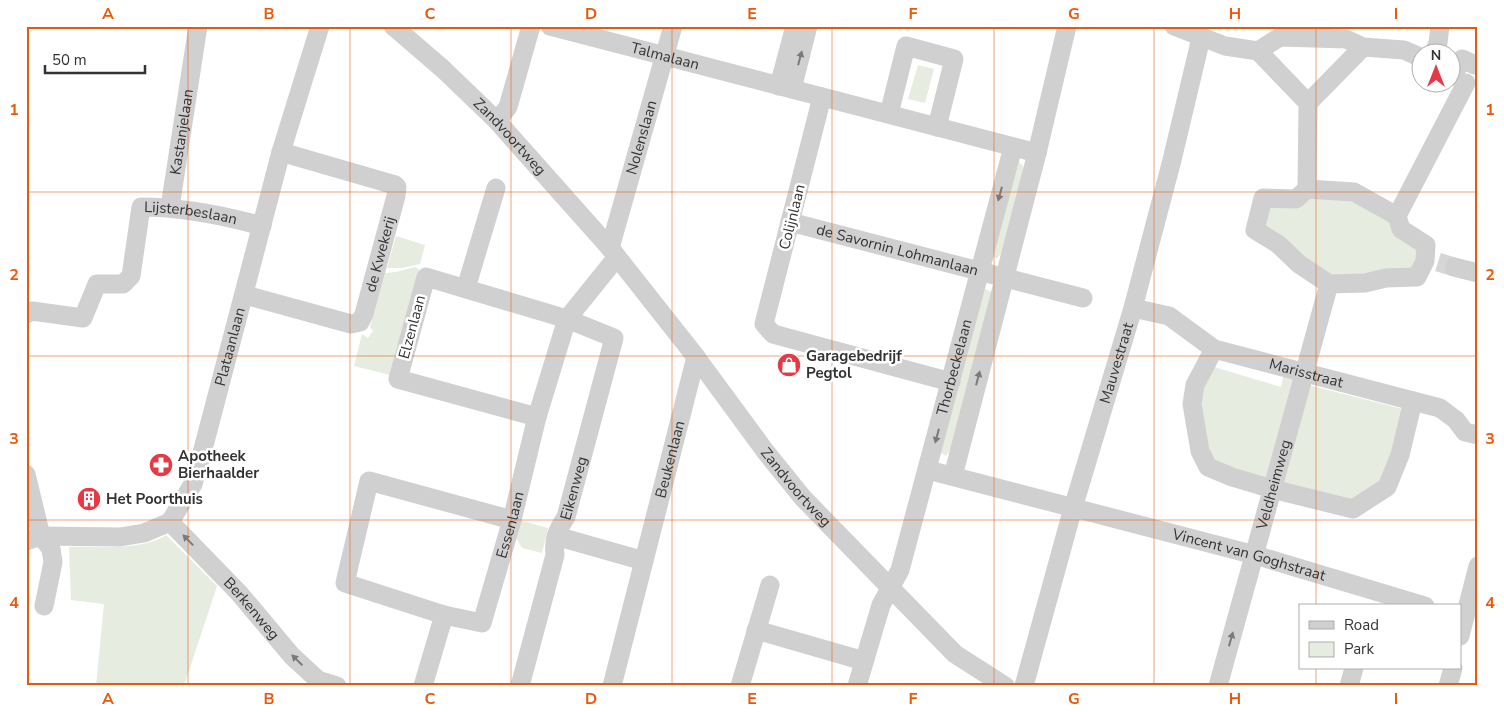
<svg xmlns="http://www.w3.org/2000/svg" width="1504" height="712" font-family="'Nunito Sans',sans-serif">
<style>
.green{fill:#e6ecdf}
.lines{fill:none;stroke-linecap:round;stroke-linejoin:round}
.minor-tunnel{stroke:#d6d6d6;stroke-width:19;stroke-dasharray:19 9;stroke-linecap:butt}
.minor{stroke:#d0d0d0;stroke-width:19}
.oneway{fill:#7a7a7a}
.grid{fill:none;stroke:#e8590c;stroke-width:1;stroke-opacity:0.55}
.labels{text-anchor:middle;stroke-width:5;stroke-linejoin:round;paint-order:stroke}
.street-label{font-size:15px;fill:#333;stroke:#fff}
.poi-label{font-size:15px;font-weight:bold;fill:#333;stroke:#fff;text-anchor:start}
.neatline{fill:none;stroke:#e8590c;stroke-width:2}
.grid-label{font-size:16px;text-anchor:middle;font-weight:bold;fill:#e8590c}
</style>
<rect width="100%" height="100%" fill="#fff"/>
<g class="green">
<polygon points="918,65 934,69 925,103 908,99"/>
<polygon points="1019,162 1023,166 1023,172 1006,242 1001,254 997,258 990,256"/>
<polygon points="1308,195 1356,198 1420,244 1418,268 1332,279 1261,230 1265,206"/>
<polygon points="396,236 425,245 420,264 402,268 387,268"/>
<polygon points="415,267 419,269 390,375 354,366 362,334 368,338 373,331 370,327 385,273 396,272"/>
<polygon points="985,289 992,292 951,449 946,456 941,453 981,290"/>
<polygon points="1211,366 1281,387 1284,373 1296,375 1271,479 1224,470 1204,448 1197,398"/>
<polygon points="1308,385 1403,409 1383,482 1354,500 1281,482"/>
<polygon points="519,520 548,528 542,553 522,548 515,536"/>
<path d="M166,535L217,586L184,686H96L104,604L71,600L69,547C97,546 143,551 166,535Z"/>
</g>
<g class="lines">
<polyline class="minor-tunnel" points="1438,262 1454,267"/>
<g class="minor">
<path id="s1" d="M393,26L443,69L497,121L610,248L696,357L765,451L803,498L955,654L1005,686"/>
<path id="s2" d="M550,26L1037,153"/>
<polyline points="1174,26 1225,46 1258,51 1280,37 1346,39 1363,47 1404,50 1422,58"/>
<polyline points="1258,51 1308,103 1307,189"/>
<polyline points="1434,52 1438,43 1440,26"/>
<polyline points="1453,76 1462,59 1475,65"/>
<polyline points="779,86 795,26"/>
<polyline points="792,89 808,26"/>
<polyline points="822,97 764,324 773,334 951,382"/>
<polyline points="1308,103 1363,47"/>
<polyline points="889,114 906,46 954,59 937,127"/>
<polyline points="497,121 508,107 531,26"/>
<polygon points="1307,189 1354,192 1397,216 1401,229 1426,245 1425,261 1417,277 1386,278 1365,283 1329,284 1299,264 1278,244 1255,230 1263,198 1296,199"/>
<path id="s3" d="M170,207L198,26"/>
<polyline points="1397,216 1466,83"/>
<path id="s4" d="M790,222L1083,298"/>
<path id="s5" d="M610,248L673,26"/>
<polyline points="1454,267 1478,273"/>
<polyline points="466,288 496,188"/>
<path id="s6" d="M245,295L351,324L360,322L364,314L396,196L397,187L395,185L281,152"/>
<path id="s7" d="M1133,308L1169,316L1214,349L1440,408L1456,420L1465,432L1478,435"/>
<path id="s8" d="M26,314L32,311L83,318L97,284H123L131,276L141,207C182,207 222,215 262,226"/>
<polyline points="1214,349 1195,385 1192,404 1200,451 1208,467 1232,477 1272,489 1353,509 1387,487 1400,455 1413,401"/>
<path id="s9" d="M928,470L1255,555L1425,606"/>
<polyline points="26,474 41,536 51,549 53,562 44,606"/>
<polyline points="953,476 1037,153 1067,26"/>
<path id="s10" d="M170,522L239,593L292,656L318,680L337,686"/>
<polyline points="556,536 644,561"/>
<path id="s11" d="M26,541L41,536L120,537L144,533L170,522L193,484L202,453L281,152L320,26"/>
<polyline points="444,615 345,583 369,481 512,520"/>
<polyline points="756,630 864,661"/>
<polyline points="1460,636 1478,566"/>
<path id="s12" d="M423,686L444,615L482,623L512,520L537,417L567,319L617,257"/>
<path id="s13" d="M520,686L555,555C553,539 558,529 566,517L614,338L567,319L426,277L398,379L537,417"/>
<path id="s14" d="M612,686L696,357"/>
<polyline points="740,686 770,585"/>
<path id="s15" d="M857,686L881,605L900,570L1013,147"/>
<path id="s16" d="M1024,686L1073,508L1133,308L1172,160L1201,38"/>
<path id="s17" d="M1218,686L1329,284"/>
<polyline points="1349,686 1354,668"/>
<polyline points="1448,686 1453,668"/>
</g>
</g>
<defs><path id="oneway-solid" d="M-6-.8H1V-3.2L6.5 0L1 3.2V.8H-6Z" transform="scale(1.25)"/></defs>
<g class="oneway">
<use href="#oneway-solid" transform="translate(800 58) rotate(-75)"/>
<use href="#oneway-solid" transform="translate(1000 194) rotate(105)"/>
<use href="#oneway-solid" transform="translate(978 378) rotate(-75)"/>
<use href="#oneway-solid" transform="translate(937 436) rotate(105)"/>
<use href="#oneway-solid" transform="translate(188 540) rotate(-134)"/>
<use href="#oneway-solid" transform="translate(1231 639) rotate(-74)"/>
<use href="#oneway-solid" transform="translate(297 660) rotate(-136)"/>
</g>
<path class="grid" d="M188,26V686M350,26V686M511,26V686M672,26V686M832,26V686M994,26V686M1154,26V686M1316,26V606M26,192H1478M26,356H1478M26,520H1478M1316,668V686"/>
<defs>
<g id="shop-disc" transform="scale(1.25)"><circle r="9.5" fill="#e63946" stroke="#fff"/><path d="M-5-2.5h2.3a2.7 3.5 0 0 1 5.4 0H5L5.5 6h-11ZM-1.5-2.5h3a1.5 2.3 0 0 0-3 0Z" fill="#fff"/></g>
<g id="pharmacy-disc" transform="scale(1.25)"><circle r="9.5" fill="#e63946" stroke="#fff"/><path d="M-2-6h4v4h4v4h-4v4h-4v-4h-4v-4h4Z" fill="#fff"/></g>
<g id="building-disc" transform="scale(1.25)"><circle r="9.5" fill="#e63946" stroke="#fff"/><path d="M-4-6H4V6H1V3H-1V6H-4ZM-2.5-4.3h1.7v1.8h-1.7ZM.8-4.3h1.7v1.8H.8ZM-2.5-1h1.7V.8h-1.7ZM.8-1h1.7V.8H.8Z" fill="#fff"/></g>
</defs>
<g fill-rule="evenodd">
<use href="#shop-disc" x="789" y="365"/>
<use href="#pharmacy-disc" x="161" y="465"/>
<use href="#building-disc" x="89" y="499"/>
</g>
<g class="labels">
<g class="street-label">
<text dy="5" stroke="none"><textPath href="#s2" startOffset="119">Talmalaan</textPath></text>
<text dy="5" stroke="none"><textPath href="#s3" startOffset="76">Kastanjelaan</textPath></text>
<text dy="5" stroke="none"><textPath href="#s1" startOffset="161">Zandvoortweg</textPath></text>
<text dy="5" stroke="none"><textPath href="#s5" startOffset="115">Nolenslaan</textPath></text>
<text dy="5" stroke="none"><textPath href="#s8" startOffset="252">Lijsterbeslaan</textPath></text>
<text transform="translate(792 217) rotate(-76)" y="5">Colijnlaan</text>
<text dy="5" stroke="none"><textPath href="#s4" startOffset="111">de Savornin Lohmanlaan</textPath></text>
<text dy="5" stroke="none"><textPath href="#s6" startOffset="190">de Kwekerij</textPath></text>
<text transform="translate(412 327) rotate(-75)" y="5">Elzenlaan</text>
<text dy="5" stroke="none"><textPath href="#s11" startOffset="334">Plataanlaan</textPath></text>
<text dy="5" stroke="none"><textPath href="#s16" startOffset="336">Mauvestraat</textPath></text>
<text dy="5" stroke="none"><textPath href="#s15" startOffset="334">Thorbeckelaan</textPath></text>
<text dy="5" stroke="none"><textPath href="#s7" startOffset="188">Marisstraat</textPath></text>
<text dy="5" stroke="none"><textPath href="#s14" startOffset="234">Beukenlaan</textPath></text>
<text dy="5" stroke="none"><textPath href="#s17" startOffset="209">Veldheimweg</textPath></text>
<text dy="5" stroke="none"><textPath href="#s1" startOffset="614">Zandvoortweg</textPath></text>
<text dy="5" stroke="none"><textPath href="#s13" startOffset="206">Eikenweg</textPath></text>
<text dy="5" stroke="none"><textPath href="#s12" startOffset="215">Essenlaan</textPath></text>
<text dy="5" stroke="none"><textPath href="#s9" startOffset="332">Vincent van Goghstraat</textPath></text>
<text dy="5" stroke="none"><textPath href="#s10" startOffset="119">Berkenweg</textPath></text>
</g>
<g class="poi-label">
<text x="806" y="361">Garagebedrijf<tspan x="806" dy="17">Pegtol</tspan></text>
<text x="178" y="461">Apotheek<tspan x="178" dy="17">Bierhaalder</tspan></text>
<text x="106" y="504">Het Poorthuis</text>
</g>
</g>
<rect width="1504" height="712" fill="none" stroke="#ffffff" stroke-width="55"/>
<rect x="1299" y="604" width="162" height="65" fill="#ffffff" stroke="#adadad"/>
<rect x="1309" y="621" width="25" height="8" fill="#d0d0d0" stroke="#adadad"/>
<text x="1344" y="630" font-size="15" fill="#333333">Road</text>
<rect x="1309" y="642" width="25" height="15" fill="#e6ecdf" stroke="#adadad"/>
<text x="1344" y="654" font-size="15" fill="#333333">Park</text>
<g transform="translate(1436 68)"><circle r="24" fill="#ffffff" stroke="#adadad"/>
<path d="M0-4L9 19L0 12L-9 19Z" fill="#e63946"/>
<text y="-8" font-size="14" font-weight="bold" text-anchor="middle" fill="#333333">N</text>
</g>
<path d="M45 65v8h100v-8" fill="none" stroke="#333333" stroke-width="2.5"/>
<text x="52" y="65" font-size="15" fill="#333333" stroke="#ffffff" stroke-width="4" paint-order="stroke">50 m</text>
<rect x="28" y="28" width="1448" height="656" class="neatline"/>
<g class="grid-label">
<text x="108" y="19">A</text>
<text x="269" y="19">B</text>
<text x="430" y="19">C</text>
<text x="591" y="19">D</text>
<text x="752" y="19">E</text>
<text x="913" y="19">F</text>
<text x="1074" y="19">G</text>
<text x="1235" y="19">H</text>
<text x="1396" y="19">I</text>
<text x="14" y="115">1</text>
<text x="1490" y="115">1</text>
<text x="14" y="280">2</text>
<text x="1490" y="280">2</text>
<text x="14" y="444">3</text>
<text x="1490" y="444">3</text>
<text x="14" y="608">4</text>
<text x="1490" y="608">4</text>
<text x="108" y="704">A</text>
<text x="269" y="704">B</text>
<text x="430" y="704">C</text>
<text x="591" y="704">D</text>
<text x="752" y="704">E</text>
<text x="913" y="704">F</text>
<text x="1074" y="704">G</text>
<text x="1235" y="704">H</text>
<text x="1396" y="704">I</text>
</g>
</svg>
